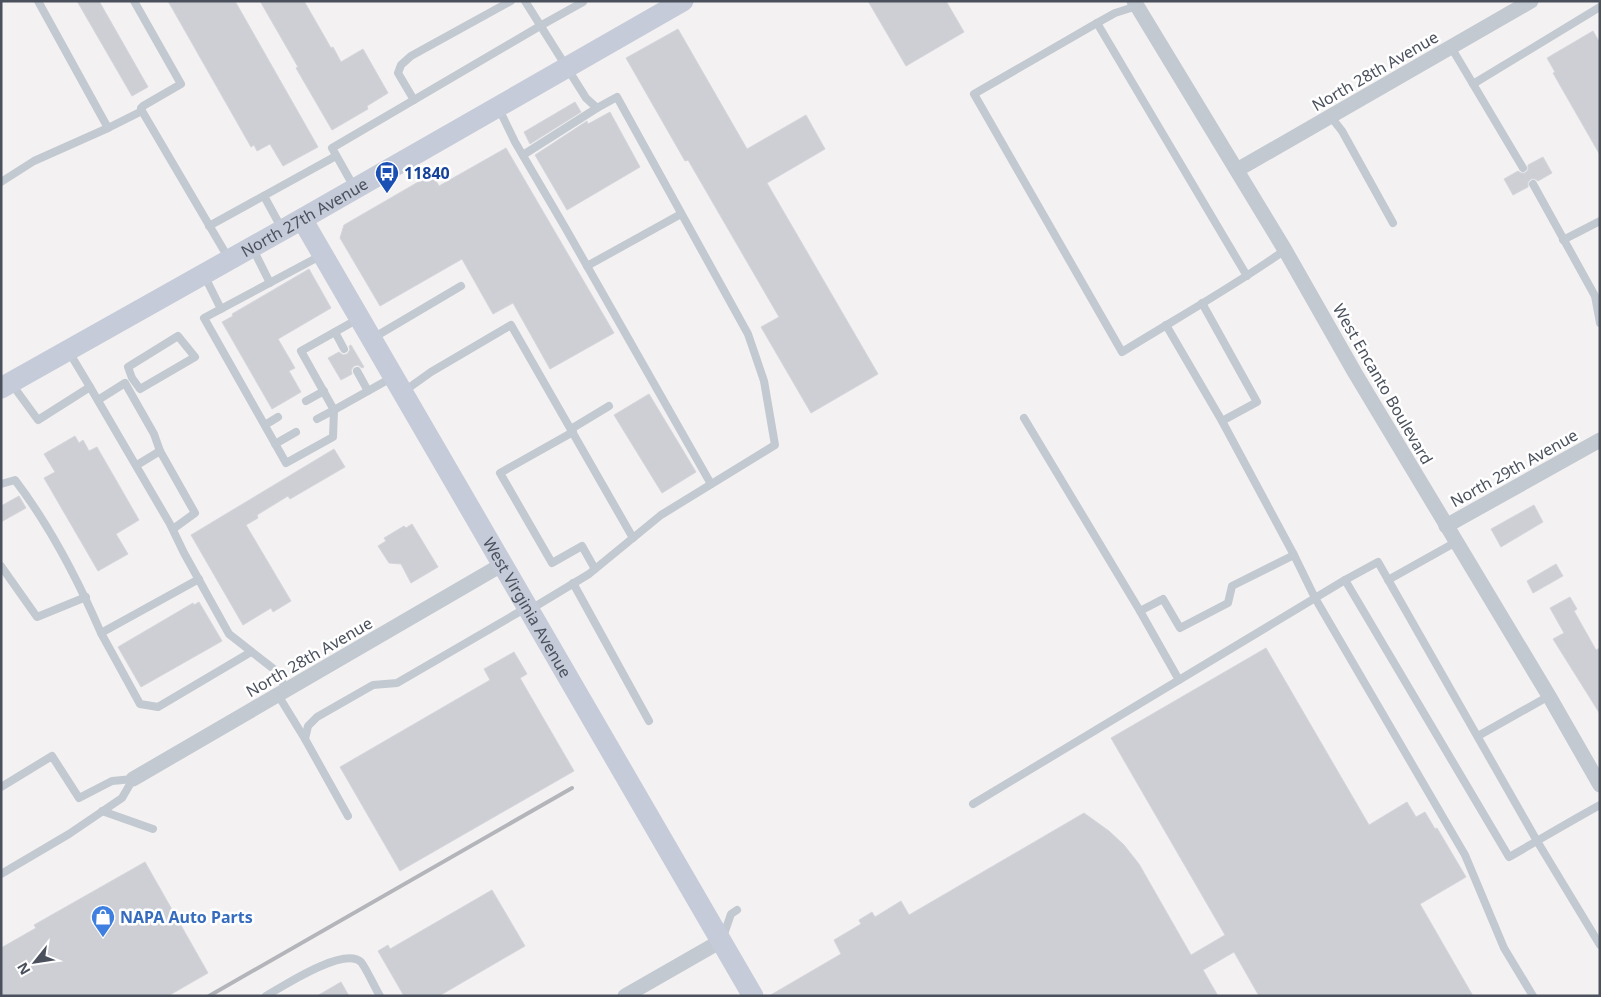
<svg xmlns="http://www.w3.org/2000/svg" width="1601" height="997" font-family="'Noto Sans',sans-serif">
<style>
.building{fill:#cecfd5;stroke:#d5d6dc}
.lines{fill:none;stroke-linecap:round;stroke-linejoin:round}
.lane{stroke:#c2c9d1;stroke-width:8}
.street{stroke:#c2c9d1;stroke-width:15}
.secondary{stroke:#c5cbd8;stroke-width:21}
.rail{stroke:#b3b5ba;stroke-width:4}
.labels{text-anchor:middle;stroke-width:5;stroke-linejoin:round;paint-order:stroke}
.street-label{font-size:16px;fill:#4a515d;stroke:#fff}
.transit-label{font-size:16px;font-weight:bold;fill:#164399;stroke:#fff;text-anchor:start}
.shop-label{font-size:16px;font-weight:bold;fill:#366cbe;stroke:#fff;text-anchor:start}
</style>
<rect width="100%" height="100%" fill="#f3f1f1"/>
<g class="building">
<polygon points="77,1 99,1 148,87 132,96"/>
<polygon points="168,1 235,1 318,147 283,166 270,144 257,151 254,145 251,147"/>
<polygon points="260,1 304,1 331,48 333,47 341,62 363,49 388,93 367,106 368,109 332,130 296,68 298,67"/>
<polygon points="868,1 946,1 964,32 906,66"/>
<polygon points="678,29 747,149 806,115 825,149 767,183 878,374 811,413 761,327 779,317 688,160 685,161 626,58"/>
<polygon points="1593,31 1600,43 1600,155 1553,73 1555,72 1547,58"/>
<polygon points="575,102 581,112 530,144 524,132"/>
<polygon points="610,112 640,167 567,210 535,155 587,121 588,124"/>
<polygon points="506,148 614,333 550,369 513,303 493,314 462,259 380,306 340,238 344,225 432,174 439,186"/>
<polygon points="1543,157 1552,173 1538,181 1535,179 1531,179 1528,182 1528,187 1513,195 1504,179 1518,171 1521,173 1525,173 1528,170 1528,165"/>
<polygon points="309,269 331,308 278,339 295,368 289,371 301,392 272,409 222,322 233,316 232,314"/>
<polygon points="351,345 364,367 362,368 358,365 354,366 351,370 352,374 341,380 328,358 339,352 343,355 347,354 350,350 349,346"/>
<polygon points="649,394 696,472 662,493 614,415"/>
<polygon points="75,436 79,443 83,440 89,451 97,447 139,520 116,534 128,554 98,571 44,478 55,472 44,454"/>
<polygon points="334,449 345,467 290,499 288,496 257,515 258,518 246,525 291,601 273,612 271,608 243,625 191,535"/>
<polygon points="19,496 26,508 1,522 1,506"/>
<polygon points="1534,505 1543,522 1501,547 1491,529"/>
<polygon points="412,524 438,567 411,583 401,564 389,563 378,546 386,541 384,538 404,526 406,528"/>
<polygon points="1556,564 1563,576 1533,593 1527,581"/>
<polygon points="1570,597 1577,609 1574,611 1596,650 1600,648 1600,714 1553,639 1564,633 1550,608"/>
<polygon points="199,602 222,641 141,687 118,647 193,603 194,605"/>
<polygon points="1266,648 1369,825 1407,802 1416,817 1425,812 1435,829 1437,828 1466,877 1420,904 1473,996 1259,996 1234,952 1203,970 1218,996 769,996 841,954 834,940 861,924 859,920 872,912 875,917 901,901 909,915 1084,813 1109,831 1124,845 1139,864 1191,955 1225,935 1111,738"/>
<polygon points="514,652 527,674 520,678 574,771 400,871 340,767 490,680 484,669"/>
<polygon points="145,862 208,973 168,996 1,996 1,948 36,928 34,925"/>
<polygon points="492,890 525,946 439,996 404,996 378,951 388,945 390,949"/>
<polygon points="341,982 349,996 317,996"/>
</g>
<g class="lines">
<g class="lane">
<polyline points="38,1 108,128 142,111"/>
<polyline points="134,1 181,84 143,106 141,108 142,111 229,259"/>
<polyline points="525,1 586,98 597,108 617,97 748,334 764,381 775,445 661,515 589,574 531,609"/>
<polyline points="1097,23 1115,13 1137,6"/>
<polyline points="1451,47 1523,168"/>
<polyline points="1473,84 1600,7"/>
<polyline points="414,100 398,73 401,65 411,56 511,1"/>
<polyline points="499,109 515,142 566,229 711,484"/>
<polyline points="1331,117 1342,131 1393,223"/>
<polyline points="523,155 597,108"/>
<polyline points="1,182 34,161 108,128"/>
<polyline points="1533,184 1595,296 1600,323"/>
<polyline points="354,187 332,148 540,26 583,2"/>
<polyline points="264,196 282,229"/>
<polyline points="209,226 336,156"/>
<polyline points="1563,240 1600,221"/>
<polyline points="253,249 270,283"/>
<polyline points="322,255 204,318 286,463 333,437 334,410"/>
<polyline points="587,266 681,214"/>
<polyline points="204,275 221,309"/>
<path d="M1247,276L1097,23L974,94L1122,352C1177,318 1233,287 1285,250"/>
<polyline points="1202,303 1257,402 1222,421 1294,555 1315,598 1465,855 1504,948 1533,996"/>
<polyline points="358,319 301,351 334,410 393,377"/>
<polyline points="1166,325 1222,421"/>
<polyline points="335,332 344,349"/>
<polygon points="178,336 195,357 140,389 132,378 128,367"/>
<polyline points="373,338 461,286"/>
<polyline points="69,352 90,387"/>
<polyline points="357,371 368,391"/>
<polyline points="11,383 38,420 90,387 170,524 184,553 229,634 275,670 287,690"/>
<polyline points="403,392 431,372 511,325 633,538"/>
<polyline points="98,400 125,383 154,434 160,451"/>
<polyline points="306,401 324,391"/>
<polyline points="1024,418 1140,611 1179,680"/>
<polyline points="317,419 334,410"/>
<polyline points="265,425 278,417"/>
<polyline points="571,429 609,406"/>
<polyline points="573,432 500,473 552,563 582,546 595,569"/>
<polyline points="275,444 296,432"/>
<polyline points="137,465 160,451 195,513 173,529"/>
<path d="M1,484L15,480C50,526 78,580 101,633"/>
<polyline points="1,566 37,617 86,597"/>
<polyline points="199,579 101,633 140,704 158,707 251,652"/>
<polyline points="1388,580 1456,542"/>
<polyline points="573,583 649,721"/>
<polyline points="1140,611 1163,599 1180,628 1228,603 1232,586 1294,555"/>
<polyline points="278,695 305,739"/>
<polyline points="1478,736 1549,696"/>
<polyline points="1,787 52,756 79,798 112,781 133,779"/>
<polyline points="973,804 1345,580"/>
<path d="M1600,805C1569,822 1539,840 1509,857L1345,580L1378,562L1537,841L1600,945"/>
<polyline points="102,811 153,829"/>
<polyline points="348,816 305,739 308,726 317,717 373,685 397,683 526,608"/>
<polyline points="1,874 69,834 122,798 133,779"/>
<polyline points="723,937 731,914 737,910"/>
<path d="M266,996C283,986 344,946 361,962C366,968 375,988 380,996"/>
</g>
<g class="street">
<polyline points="1134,1 1285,250 1355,373 1549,696 1600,785"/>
<polyline points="1237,170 1531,1"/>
<polyline points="1446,526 1600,440"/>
<polyline points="133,779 503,564"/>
<polyline points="625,996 721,941"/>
</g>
<g class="secondary">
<path id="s1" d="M302,219L753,996"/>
<path id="s2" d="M1,388L302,219L683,1"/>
</g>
<polyline class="rail" points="209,996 572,788"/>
</g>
<defs>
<g id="bus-pin" transform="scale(1.25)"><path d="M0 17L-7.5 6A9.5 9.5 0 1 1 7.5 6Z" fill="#1a4fb4" stroke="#fff"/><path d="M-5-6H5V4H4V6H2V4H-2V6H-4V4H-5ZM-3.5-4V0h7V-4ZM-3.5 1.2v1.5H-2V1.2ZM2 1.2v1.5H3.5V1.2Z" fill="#fff"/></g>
<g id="shop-pin" transform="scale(1.25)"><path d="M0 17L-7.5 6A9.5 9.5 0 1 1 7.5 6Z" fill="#3f7fe0" stroke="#fff"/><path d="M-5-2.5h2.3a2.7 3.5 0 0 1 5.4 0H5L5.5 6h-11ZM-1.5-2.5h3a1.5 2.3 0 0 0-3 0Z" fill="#fff"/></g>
</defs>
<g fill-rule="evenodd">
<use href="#bus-pin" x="387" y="173"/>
<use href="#shop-pin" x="103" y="917"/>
</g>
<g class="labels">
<g class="street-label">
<text transform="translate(1375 71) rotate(-30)" y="6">North 28th Avenue</text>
<text dy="6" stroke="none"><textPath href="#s2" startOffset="348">North 27th Avenue</textPath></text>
<text transform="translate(1383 384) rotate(60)" y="6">West Encanto Boulevard</text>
<text transform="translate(1514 468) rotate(-29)" y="6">North 29th Avenue</text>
<text dy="6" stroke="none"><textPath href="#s1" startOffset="449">West Virginia Avenue</textPath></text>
<text transform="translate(309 657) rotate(-30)" y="6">North 28th Avenue</text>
</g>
<g class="transit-label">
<text x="404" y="179">11840</text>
</g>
<g class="shop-label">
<text x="120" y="923">NAPA Auto Parts</text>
</g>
</g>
<rect width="1601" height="997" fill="none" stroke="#4a515d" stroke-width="5"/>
<g transform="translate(35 962) rotate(240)" stroke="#ffffff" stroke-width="4" paint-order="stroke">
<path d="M0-4L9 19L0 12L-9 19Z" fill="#4a515d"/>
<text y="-8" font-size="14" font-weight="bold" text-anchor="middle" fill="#4a515d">N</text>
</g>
</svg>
